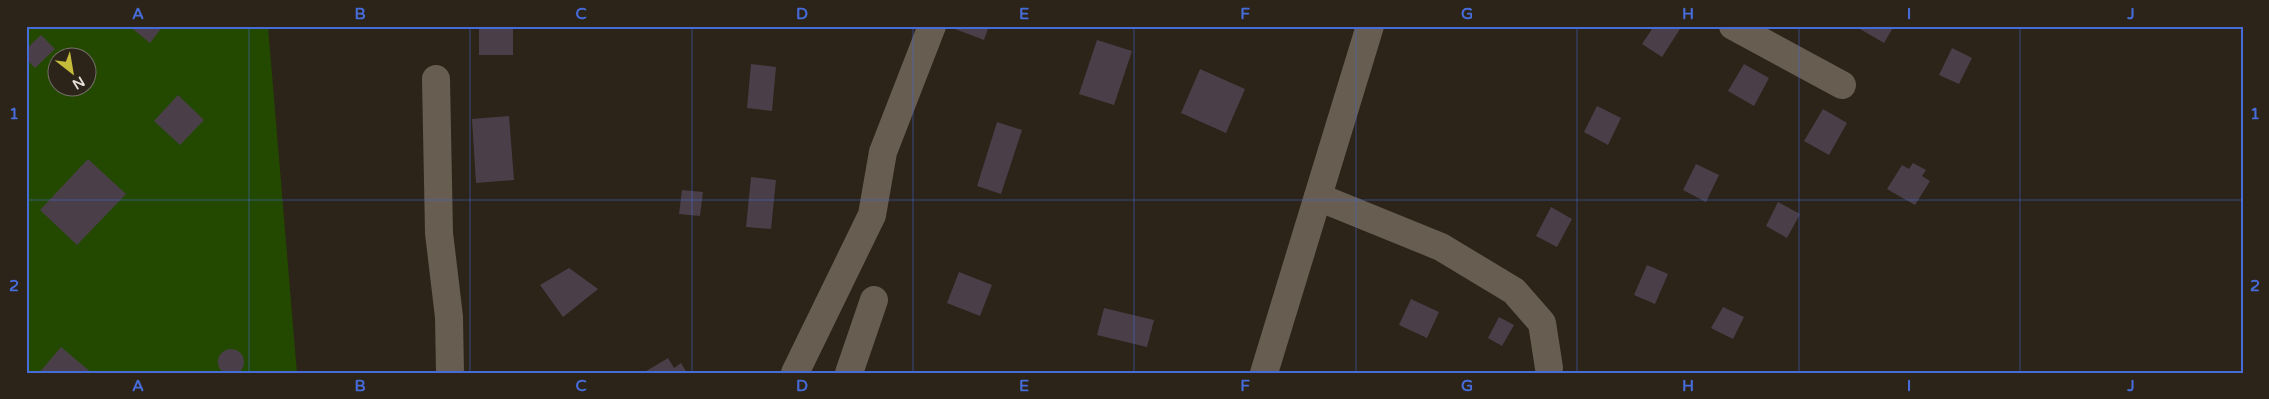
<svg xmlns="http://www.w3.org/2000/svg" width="2269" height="399" font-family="'Varela Round',sans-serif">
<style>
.green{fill:#234900;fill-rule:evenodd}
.building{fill:#4a3f49}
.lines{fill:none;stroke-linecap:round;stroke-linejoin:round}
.minor{stroke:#675d51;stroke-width:28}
.grid{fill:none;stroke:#466cd9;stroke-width:1;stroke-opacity:0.55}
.neatline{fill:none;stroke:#466cd9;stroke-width:2}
.grid-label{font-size:16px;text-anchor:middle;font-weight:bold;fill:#466cd9}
</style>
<rect width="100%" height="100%" fill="#2c2319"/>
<path class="green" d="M26,26H268L297,373H26ZM58,58H88V88H58Z"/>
<g class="building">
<polygon points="129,26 163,26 150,43"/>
<rect x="479" y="26" width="34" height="29"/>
<polygon points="956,26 989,26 984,40 955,29"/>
<polygon points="1654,26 1675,26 1680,29 1662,57 1642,44"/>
<polygon points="1862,26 1894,26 1884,43 1860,29"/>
<polygon points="41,35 55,49 35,68 26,59 26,49"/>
<polygon points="1097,40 1132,51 1114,105 1079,94"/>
<polygon points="1952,48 1972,58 1959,84 1939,75"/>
<polygon points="751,64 776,67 772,111 747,108"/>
<polygon points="1744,64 1769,78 1754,106 1728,91"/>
<polygon points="1200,69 1245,89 1226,133 1181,113"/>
<polygon points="178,95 204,120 180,145 154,121"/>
<polygon points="1597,106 1621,118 1608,145 1584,132"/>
<polygon points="1823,109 1847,123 1829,155 1804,141"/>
<polygon points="509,116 514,180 476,183 472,119"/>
<polygon points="997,122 1022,130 1001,194 977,186"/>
<polygon points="88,159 126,194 77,245 40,210"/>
<polygon points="1913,163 1926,170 1922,176 1930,181 1915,205 1887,189 1902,165 1909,169"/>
<polygon points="1696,164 1719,175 1706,202 1683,190"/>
<polygon points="751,177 776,180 771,229 746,227"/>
<polygon points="682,190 703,192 700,216 679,214"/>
<polygon points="1778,202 1800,214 1787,238 1766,226"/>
<polygon points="1551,207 1572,219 1557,247 1536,236"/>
<polygon points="1647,265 1668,274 1655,304 1634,295"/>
<polygon points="569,268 598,289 563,317 540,285"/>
<polygon points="959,272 992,285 980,316 947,303"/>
<polygon points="1411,299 1439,312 1427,338 1399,325"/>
<polygon points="1723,307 1744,317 1733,339 1711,328"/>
<polygon points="1104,308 1154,320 1147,347 1097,335"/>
<polygon points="1499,317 1514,325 1502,346 1488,338"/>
<polygon points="61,347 92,373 39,373"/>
<circle cx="231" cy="362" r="13"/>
<polygon points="668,358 674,368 681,363 687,373 643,373"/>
</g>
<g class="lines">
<g class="minor">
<polyline points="1733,26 1842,85"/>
<polyline points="436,79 439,233 449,317 450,373"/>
<polyline points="1318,197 1441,247 1514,291 1542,323 1549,368"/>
<polyline points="795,373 872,215 883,152 932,26"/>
<polyline points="849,373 874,300"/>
<polyline points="1264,373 1370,26"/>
</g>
</g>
<path class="grid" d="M249,26V373M470,26V373M692,26V373M913,26V373M1134,26V373M1356,26V373M1577,26V373M1799,26V373M2020,26V373M26,200H2243"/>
<rect width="2269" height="399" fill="none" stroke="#2c2319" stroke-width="55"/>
<g transform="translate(72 72) rotate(149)"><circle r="24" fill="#2c2319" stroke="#776f67"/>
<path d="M0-4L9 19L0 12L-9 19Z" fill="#c6bc3c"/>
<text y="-8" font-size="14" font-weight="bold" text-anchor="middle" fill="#e8e2dc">N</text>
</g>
<rect x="28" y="28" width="2214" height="344" class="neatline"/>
<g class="grid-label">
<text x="138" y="19">A</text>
<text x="360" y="19">B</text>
<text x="581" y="19">C</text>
<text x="802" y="19">D</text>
<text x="1024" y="19">E</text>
<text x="1245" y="19">F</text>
<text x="1467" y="19">G</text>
<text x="1688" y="19">H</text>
<text x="1909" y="19">I</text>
<text x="2131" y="19">J</text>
<text x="14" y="119">1</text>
<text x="2255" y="119">1</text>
<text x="14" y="291">2</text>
<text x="2255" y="291">2</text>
<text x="138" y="391">A</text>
<text x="360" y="391">B</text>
<text x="581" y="391">C</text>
<text x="802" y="391">D</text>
<text x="1024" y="391">E</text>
<text x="1245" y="391">F</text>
<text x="1467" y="391">G</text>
<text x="1688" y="391">H</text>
<text x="1909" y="391">I</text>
<text x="2131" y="391">J</text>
</g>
</svg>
